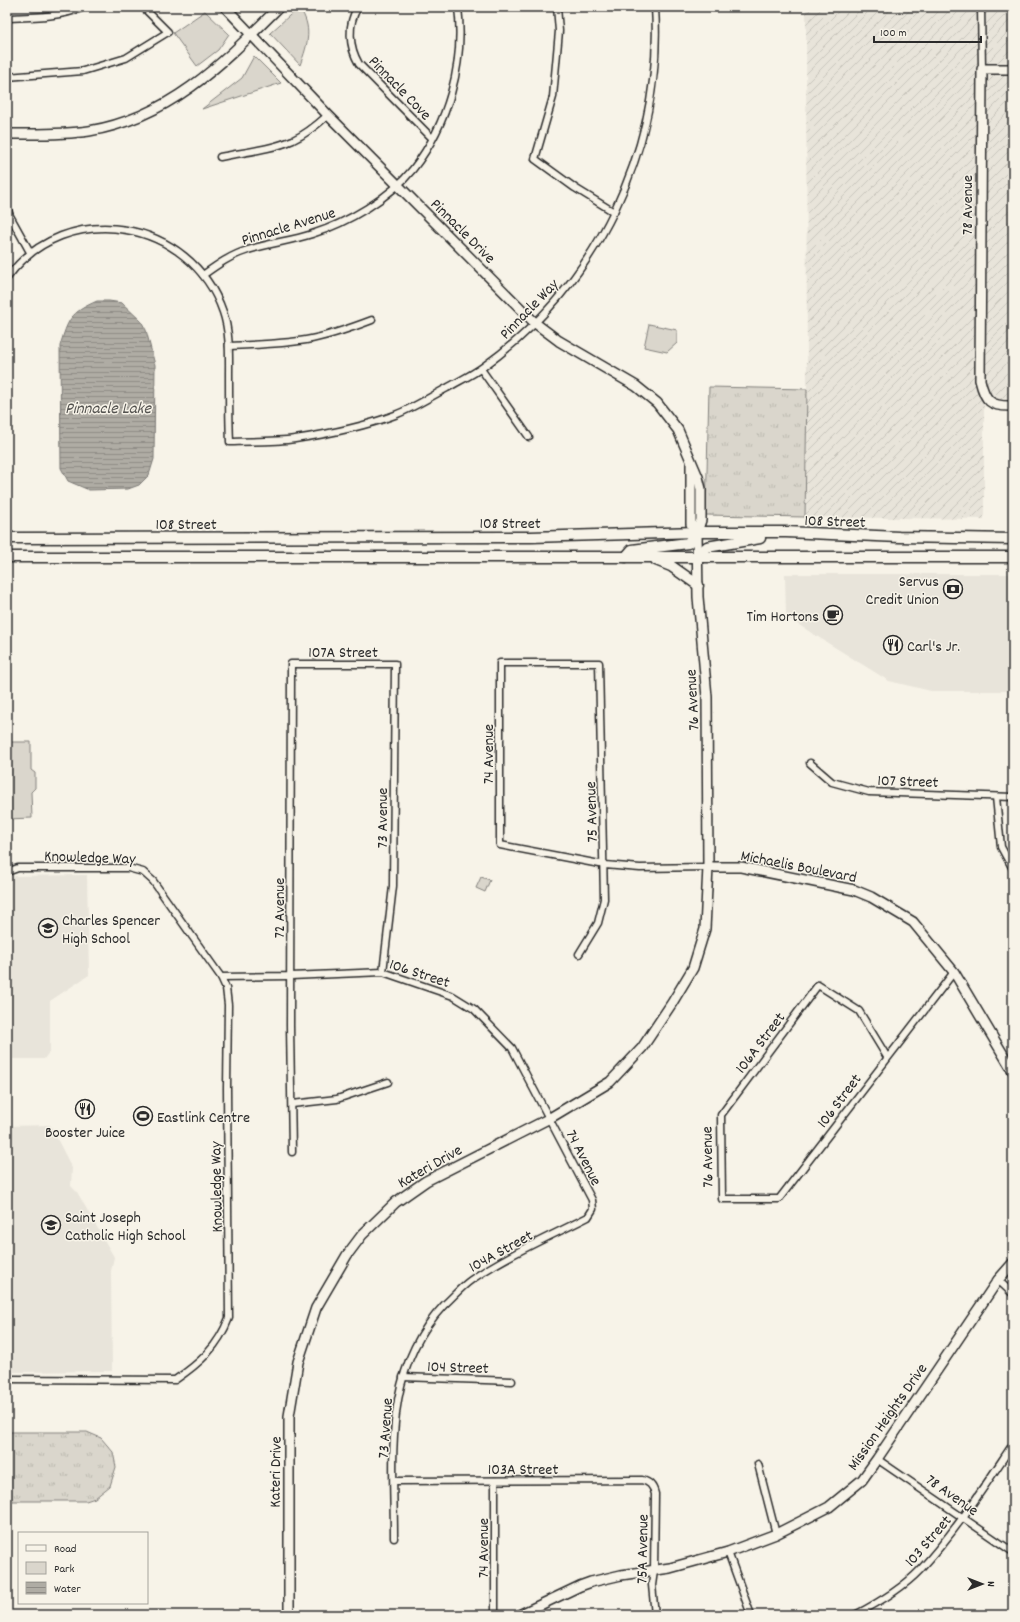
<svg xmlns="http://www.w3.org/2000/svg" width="1020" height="1622" font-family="Dekko,sans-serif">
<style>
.built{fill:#e8e4da}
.industrial{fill:url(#industrial-furrows)}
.grass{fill:url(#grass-tufts);stroke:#82807c}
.green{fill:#dad6cc;stroke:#82807c}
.water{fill:url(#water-rules);stroke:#7a7874}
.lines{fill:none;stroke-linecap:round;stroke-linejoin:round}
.street-casing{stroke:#2b2b2b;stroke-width:9}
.secondary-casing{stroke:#2b2b2b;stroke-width:12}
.primary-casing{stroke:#2b2b2b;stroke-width:13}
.street{stroke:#f7f3e8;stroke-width:6}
.secondary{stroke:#f7f3e8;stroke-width:9}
.primary{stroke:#f7f3e8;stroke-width:10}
.labels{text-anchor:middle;stroke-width:3;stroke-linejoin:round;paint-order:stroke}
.street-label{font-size:16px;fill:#2b2b2b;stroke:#f7f3e8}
.poi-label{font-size:16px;fill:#2b2b2b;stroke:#f7f3e8;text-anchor:start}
.water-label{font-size:17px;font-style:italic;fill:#53524f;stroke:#f7f3e8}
</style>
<defs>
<pattern id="industrial-furrows" width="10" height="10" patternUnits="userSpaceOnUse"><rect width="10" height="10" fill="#e8e4da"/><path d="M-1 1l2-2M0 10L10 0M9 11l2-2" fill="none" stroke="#c7c4bb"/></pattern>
<pattern id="grass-tufts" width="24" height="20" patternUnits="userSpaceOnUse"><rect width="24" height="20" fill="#dad6cc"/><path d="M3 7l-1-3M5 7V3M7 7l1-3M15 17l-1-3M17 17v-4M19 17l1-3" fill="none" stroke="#bbb8af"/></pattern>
<pattern id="water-rules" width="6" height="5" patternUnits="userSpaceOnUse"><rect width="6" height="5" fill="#afaca4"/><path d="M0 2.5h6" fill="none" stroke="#8f8c86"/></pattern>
</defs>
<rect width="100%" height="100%" fill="#f7f3e8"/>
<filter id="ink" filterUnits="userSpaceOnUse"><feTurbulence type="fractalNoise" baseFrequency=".025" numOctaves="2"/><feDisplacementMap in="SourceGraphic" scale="8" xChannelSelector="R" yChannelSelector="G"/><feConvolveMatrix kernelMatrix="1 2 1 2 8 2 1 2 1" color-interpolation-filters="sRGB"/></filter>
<g filter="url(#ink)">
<g class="built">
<polygon points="785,574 1013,574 1013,691 931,691 889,681 786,617"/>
<polygon points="87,875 89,975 50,1001 50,1051 44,1059 7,1059 7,880 11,876"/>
<polygon points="50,1125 72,1168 71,1186 77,1192 114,1257 111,1271 112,1371 7,1372 7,1126"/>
</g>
<polygon class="industrial" points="806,7 1013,7 1013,406 984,396 984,519 805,517 807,389"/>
<g class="grass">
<polygon points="709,387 807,389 805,517 706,515"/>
<polygon points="7,1432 87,1432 101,1438 113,1452 116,1467 110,1486 95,1498 86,1501 7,1501"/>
</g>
<g class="green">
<path d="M299,7C313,27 308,44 300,65L270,33Z"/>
<polygon points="205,11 229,34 218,50 197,66 173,33"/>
<polygon points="254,56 281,83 202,109 242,78"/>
<polygon points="649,324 677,330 677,343 667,352 644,347"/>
<polygon points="7,742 31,742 31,770 35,773 35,788 31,792 32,818 7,819"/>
<polygon points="481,877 490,880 485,892 476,888"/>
</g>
<path class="water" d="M97,301H109L122,303L141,321L146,330L155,365L154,459L149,475L139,485L128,489L89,490L68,481L61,468L60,346C68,319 70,313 97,301Z"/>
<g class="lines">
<g class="street-casing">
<g id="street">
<path d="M358,7C347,24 349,47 359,64L432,138"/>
<polyline points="557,7 559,31 553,97 535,159 575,188 614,212"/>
<polyline points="981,7 982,69"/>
<path d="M7,18C33,17 60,17 84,7"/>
<polyline points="7,77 83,71 126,58 168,32 143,7"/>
<path d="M220,157C244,152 270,150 293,140C306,134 317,125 328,115"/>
<polyline points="7,207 10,216 30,252"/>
<path d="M203,275C217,265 231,255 248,250C269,243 291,241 312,234C347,223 390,198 413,169C448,124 465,64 458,7"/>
<path d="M7,278C66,197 191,219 223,312C230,332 229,355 229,376C229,398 229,420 230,442C251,441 274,442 295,439C328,434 363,427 395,415C413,408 430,397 447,388C459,381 472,375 483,367C597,286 664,147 655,7"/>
<path d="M229,346C255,345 281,344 306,340C329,336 351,328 372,320"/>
<polyline points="481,369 529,437"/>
<polyline points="810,763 832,782 869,792 1013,797"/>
<polyline points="996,797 1001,847 1013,869"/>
<path d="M7,872L18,868H128L143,872L153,881L221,977L226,988L228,1005L227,1089L229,1318C218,1347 200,1363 175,1380L7,1379"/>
<polyline points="579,954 598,923 604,899 599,663 500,663 500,845 605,865 640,868 708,867"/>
<path d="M221,977L291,976L383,972L453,996L474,1009L512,1048L592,1200L593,1209L588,1217C549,1237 507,1255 471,1280C461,1287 453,1297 444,1305C382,1371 394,1455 394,1538"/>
<polyline points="887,1057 859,1011 818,985 721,1115 722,1199 779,1199 954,972"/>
<polyline points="292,1104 337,1099 388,1082"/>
<polyline points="292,1152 290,1026 291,664 395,664 393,886 383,972"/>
<polyline points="998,1280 1013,1294"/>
<polyline points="403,1377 512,1381"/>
<polyline points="877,1459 1013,1552"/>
<polyline points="758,1464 776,1534"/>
<path d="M394,1481L642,1480C649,1482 653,1485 655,1494L654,1571L652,1585L655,1615"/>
<polyline points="495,1481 495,1615"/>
<polyline points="728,1552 751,1615"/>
<path d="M855,1615C878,1603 903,1588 920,1570C956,1531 984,1487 1013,1444"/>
</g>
</g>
<g class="secondary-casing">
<g id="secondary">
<polyline points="225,7 328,115 535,323 559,341 636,386 657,403 678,430 698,477 701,489 701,520 697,532 698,597 707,697 708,867 705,929 693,968 672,1003 642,1048 610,1082 550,1118 426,1181 396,1202 362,1235 347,1255 316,1308 298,1362 289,1416 289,1615"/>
<path d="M1013,69H982L980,380C985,401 990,407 1013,406"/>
<path d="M7,134C34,134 62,135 89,131C171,117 223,63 279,7"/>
<polyline points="691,464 691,524 697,532"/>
<polyline points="708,867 741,867 854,890 871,897 913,922 954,972 1013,1071"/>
<polyline points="519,1615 580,1586 591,1582 621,1575 670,1568 728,1552 776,1534 829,1507 862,1480 877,1459 998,1280 1013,1263"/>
</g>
</g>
<g class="primary-casing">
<g id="primary">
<polyline points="7,538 531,537 697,532 786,532 899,537 1013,539"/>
<polyline points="7,557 1013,557"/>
<polyline points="626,557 632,550 688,543 697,532"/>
<polyline points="697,557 707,547 760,538"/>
<polyline points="656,560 671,566 698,585"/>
</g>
</g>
<use href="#street" class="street"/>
<use href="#secondary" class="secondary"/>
<use href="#primary" class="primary"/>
</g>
</g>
<defs>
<g id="bank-ring" transform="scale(1)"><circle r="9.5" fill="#f7f3e8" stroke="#2b2b2b" stroke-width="1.5"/><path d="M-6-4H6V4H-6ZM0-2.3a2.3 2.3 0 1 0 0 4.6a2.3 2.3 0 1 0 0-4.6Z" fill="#2b2b2b"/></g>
<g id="cafe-ring" transform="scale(1)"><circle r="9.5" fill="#f7f3e8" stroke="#2b2b2b" stroke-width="1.5"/><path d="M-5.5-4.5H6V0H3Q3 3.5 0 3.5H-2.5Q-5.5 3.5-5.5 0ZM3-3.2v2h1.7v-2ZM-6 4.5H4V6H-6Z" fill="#2b2b2b"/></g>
<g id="restaurant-ring" transform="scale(1)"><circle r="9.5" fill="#f7f3e8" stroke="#2b2b2b" stroke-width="1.5"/><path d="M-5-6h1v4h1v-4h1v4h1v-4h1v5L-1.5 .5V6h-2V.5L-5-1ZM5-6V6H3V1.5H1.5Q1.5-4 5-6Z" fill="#2b2b2b"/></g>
<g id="school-ring" transform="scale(1)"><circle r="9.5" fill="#f7f3e8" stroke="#2b2b2b" stroke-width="1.5"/><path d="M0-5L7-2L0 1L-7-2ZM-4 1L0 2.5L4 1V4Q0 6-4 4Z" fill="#2b2b2b"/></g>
<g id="stadium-ring" transform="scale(1)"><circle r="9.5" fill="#f7f3e8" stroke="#2b2b2b" stroke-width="1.5"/><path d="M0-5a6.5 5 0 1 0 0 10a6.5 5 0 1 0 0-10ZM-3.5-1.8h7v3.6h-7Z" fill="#2b2b2b"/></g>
</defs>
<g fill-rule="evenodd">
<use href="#bank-ring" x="953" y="589"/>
<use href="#cafe-ring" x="833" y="615"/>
<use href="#restaurant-ring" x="893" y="645"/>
<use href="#school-ring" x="48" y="928"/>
<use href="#restaurant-ring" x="85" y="1109"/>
<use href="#stadium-ring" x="143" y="1116"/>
<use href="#school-ring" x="51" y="1225"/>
</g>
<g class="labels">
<g class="street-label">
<text transform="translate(401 87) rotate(46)" y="6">Pinnacle Cove</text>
<text transform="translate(966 205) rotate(-90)" y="6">78 Avenue</text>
<text transform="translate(288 225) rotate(-17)" y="6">Pinnacle Avenue</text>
<text transform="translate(464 230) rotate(45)" y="6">Pinnacle Drive</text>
<text transform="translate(528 308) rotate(-46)" y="6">Pinnacle Way</text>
<text transform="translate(835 520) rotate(2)" y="6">108 Street</text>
<text x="510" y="528">108 Street</text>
<text x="186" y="529">108 Street</text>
<text x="343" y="657">107A Street</text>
<text transform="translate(691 700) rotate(-93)" y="6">76 Avenue</text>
<text transform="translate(487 754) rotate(-90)" y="6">74 Avenue</text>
<text transform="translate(908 780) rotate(2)" y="6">107 Street</text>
<text transform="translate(590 812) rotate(-92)" y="6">75 Avenue</text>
<text transform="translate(381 818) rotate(-90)" y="6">73 Avenue</text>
<text transform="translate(90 856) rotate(2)" y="6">Knowledge Way</text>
<text transform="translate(799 865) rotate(11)" y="6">Michaelis Boulevard</text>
<text transform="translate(278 908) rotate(-90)" y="6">72 Avenue</text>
<text transform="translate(420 972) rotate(18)" y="6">106 Street</text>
<text transform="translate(759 1042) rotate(-53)" y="6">106A Street</text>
<text transform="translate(838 1100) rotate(-53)" y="6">106 Street</text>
<text transform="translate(585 1157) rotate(63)" y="6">74 Avenue</text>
<text transform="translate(706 1157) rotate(-91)" y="6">76 Avenue</text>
<text transform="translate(429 1165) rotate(-30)" y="6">Kateri Drive</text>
<text transform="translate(215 1187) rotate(-91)" y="6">Knowledge Way</text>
<text transform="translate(500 1250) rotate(-29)" y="6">104A Street</text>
<text transform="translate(458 1366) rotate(2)" y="6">104 Street</text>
<text transform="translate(886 1416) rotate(-55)" y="6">Mission Heights Drive</text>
<text transform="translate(384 1428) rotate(-86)" y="6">73 Avenue</text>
<text x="523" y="1474">103A Street</text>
<text transform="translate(274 1472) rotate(-89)" y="6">Kateri Drive</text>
<text transform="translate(953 1494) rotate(35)" y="6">78 Avenue</text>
<text transform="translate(927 1540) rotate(-49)" y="6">103 Street</text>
<text transform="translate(482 1548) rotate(-90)" y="6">74 Avenue</text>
<text transform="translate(641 1549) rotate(-89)" y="6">75A Avenue</text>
</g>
<g class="poi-label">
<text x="939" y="586" text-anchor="end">Servus<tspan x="939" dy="18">Credit Union</tspan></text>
<text x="819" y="621" text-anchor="end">Tim Hortons</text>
<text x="907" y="651">Carl's Jr.</text>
<text x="62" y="925">Charles Spencer<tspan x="62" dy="18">High School</tspan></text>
<text x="157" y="1122">Eastlink Centre</text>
<text x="85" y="1137" text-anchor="middle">Booster Juice</text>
<text x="65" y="1222">Saint Joseph<tspan x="65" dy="18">Catholic High School</tspan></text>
</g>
<g class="water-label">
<text x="108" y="413">Pinnacle Lake</text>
</g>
</g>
<rect width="1020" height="1622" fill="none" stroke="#f7f3e8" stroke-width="24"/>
<rect x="12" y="12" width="996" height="1598" fill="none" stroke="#2b2b2b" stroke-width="1.5" filter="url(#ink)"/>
<rect x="18" y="1532" width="130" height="72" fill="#f7f3e8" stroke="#a5a39c"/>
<rect x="26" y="1545" width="20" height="6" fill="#f7f3e8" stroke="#a5a39c"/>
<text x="54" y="1552" font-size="12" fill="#2b2b2b">Road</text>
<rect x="26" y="1562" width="20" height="12" fill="#dad6cc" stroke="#a5a39c"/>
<text x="54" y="1572" font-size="12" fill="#2b2b2b">Park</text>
<rect x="26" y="1582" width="20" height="12" fill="url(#water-rules)" stroke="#a5a39c"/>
<text x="54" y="1592" font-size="12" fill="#2b2b2b">Water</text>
<g transform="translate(982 1584) rotate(90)" stroke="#f7f3e8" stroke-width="3" paint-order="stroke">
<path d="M0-3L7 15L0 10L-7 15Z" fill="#2b2b2b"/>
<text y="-6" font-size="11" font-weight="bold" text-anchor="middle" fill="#2b2b2b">N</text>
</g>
<path d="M874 36v6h107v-6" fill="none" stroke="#2b2b2b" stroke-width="2"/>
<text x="880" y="36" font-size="12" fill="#2b2b2b" stroke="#f7f3e8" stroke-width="3" paint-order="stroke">100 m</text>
</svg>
